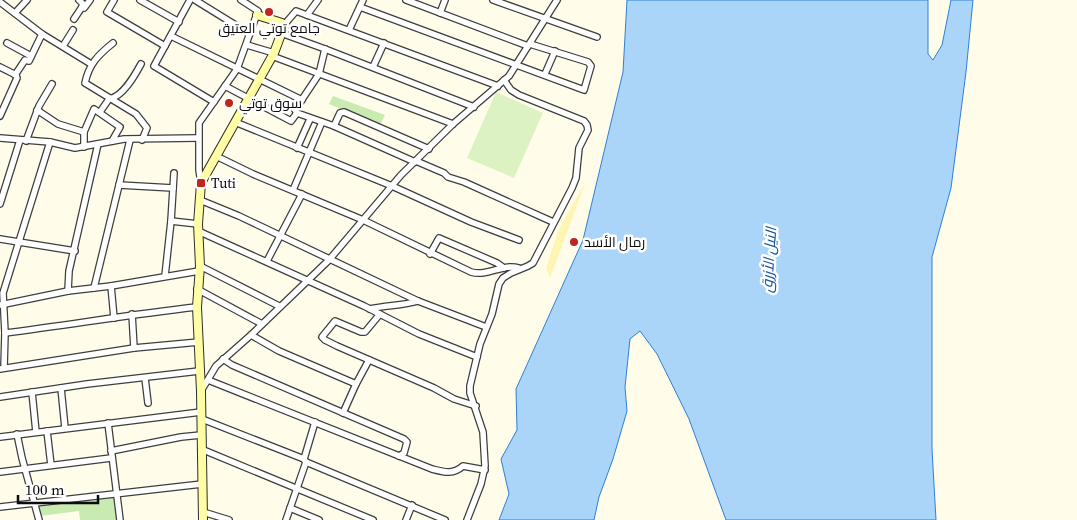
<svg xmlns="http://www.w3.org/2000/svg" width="1077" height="520" font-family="'Source Serif 4',Cairo,serif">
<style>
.green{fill:#c9ebb1}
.sand{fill:#fef5b2}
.pitch{fill:#ddf2c3}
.water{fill:#abd4f9;stroke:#2e81d4}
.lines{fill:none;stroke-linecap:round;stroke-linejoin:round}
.street-casing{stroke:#3e3e3e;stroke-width:8}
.secondary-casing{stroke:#2d2d2d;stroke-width:10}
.street{stroke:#fff;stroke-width:5.5}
.secondary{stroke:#fffea4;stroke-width:8}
.poi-dot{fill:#c1251d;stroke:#fff;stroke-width:2}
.labels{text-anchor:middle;stroke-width:5;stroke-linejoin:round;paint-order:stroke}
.poi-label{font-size:14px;fill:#0b0b0b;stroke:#fff;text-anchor:start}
.water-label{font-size:15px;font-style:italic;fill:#0f53a2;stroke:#fff}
</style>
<rect width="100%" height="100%" fill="#fffde9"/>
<g class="green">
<polygon points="333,96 385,115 380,125 329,104"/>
<polygon points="115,495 118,520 80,520 79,511 40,516 38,505"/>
</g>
<polygon class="sand" points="598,149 550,278 546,268 559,229 586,181"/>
<polygon class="pitch" points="496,92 543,113 514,178 467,158"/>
<polygon class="water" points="627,0 928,0 928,54 933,60 942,45 951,0 973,0 966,72 951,188 932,257 932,449 936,520 726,520 689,419 657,354 640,331 630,339 625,387 627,411 613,459 599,497 594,520 499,520 509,494 501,459 517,430 516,389 583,240 623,72"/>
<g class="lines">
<g class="street-casing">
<g id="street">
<polyline points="79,0 83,4 82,7 84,8 90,0"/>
<polyline points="114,0 107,12 165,46"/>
<polyline points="140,0 179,22"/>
<polyline points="190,0 154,66 214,102"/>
<polyline points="195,0 250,34"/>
<polyline points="406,0 528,46"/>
<polyline points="493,0 597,37"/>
<polyline points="0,2 42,34 91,64"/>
<polyline points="360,7 584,90 591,66 588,62 530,44"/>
<polyline points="15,13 27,0"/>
<polyline points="440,13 445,0"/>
<polyline points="307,15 318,0"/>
<polyline points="74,19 82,7"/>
<polyline points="284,25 296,11 498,86"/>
<polyline points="349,30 363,0"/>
<polyline points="281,33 325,49 474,107"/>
<polyline points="171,36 302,100"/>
<polyline points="7,43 31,56"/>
<path d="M113,43C98,55 89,64 85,83L136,114L147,128L142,140"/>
<polyline points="247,45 274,53"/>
<polyline points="63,46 73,30"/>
<polyline points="272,56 453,124"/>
<polyline points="0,67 16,75 17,78 0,116"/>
<polyline points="373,67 384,43"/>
<polyline points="545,74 555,51"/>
<polyline points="15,75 25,60 29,61 42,34"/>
<polyline points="225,86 291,121 297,113 295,110 319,74 325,49"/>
<polyline points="37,110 58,124 84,132"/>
<path d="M100,112L109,99C123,97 135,75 141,64"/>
<polyline points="297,113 334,126 415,162"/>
<polyline points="235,122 392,186 471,222 519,240"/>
<polyline points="334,126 340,113 344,112 429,149"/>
<polyline points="0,138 50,142 75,148 124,139 198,138"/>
<polyline points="26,141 39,106 52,84"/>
<polyline points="84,147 84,132 94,109 120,127 112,141"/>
<polyline points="297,148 310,119"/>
<path d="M216,156L253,174L363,220L471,272C488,277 503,263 519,268"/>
<polyline points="416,161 444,173 448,177 464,182 553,222"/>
<polyline points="201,183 199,170 199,123 237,69 258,11 241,0"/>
<polyline points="119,185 173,188"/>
<polyline points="293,190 322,122"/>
<polyline points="200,200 239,216 418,301 486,327"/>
<polyline points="0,204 20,140"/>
<polyline points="171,221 198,224"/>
<polyline points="198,231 364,306 419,334 477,357"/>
<polyline points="0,239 75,251"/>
<polyline points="430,254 439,238 497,263 504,268"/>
<polyline points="267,261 302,194"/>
<polyline points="200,266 279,306"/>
<polyline points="165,276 171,221 174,173"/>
<polyline points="111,286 114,318"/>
<polyline points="94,288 130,140"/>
<polyline points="197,289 262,324"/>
<polyline points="68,291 69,271 98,144"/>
<polyline points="0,305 68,291 111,286 199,271"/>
<path d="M370,309C386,305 402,306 418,301"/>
<polyline points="132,314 134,348"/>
<polyline points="380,314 365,332 361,332 335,321 322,337 325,340 337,346 434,388 454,399 476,406"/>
<path d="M5,333C69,325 133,314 197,307"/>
<polyline points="251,335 279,351 356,384"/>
<polyline points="223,359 232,365 404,439 407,442 404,453 399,456"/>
<polyline points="4,368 5,333 3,293 50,142"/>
<polyline points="0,369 134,348 199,342"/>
<polyline points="145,378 148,403"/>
<path d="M208,380L432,469C444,472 453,475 463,466L485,470"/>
<polyline points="61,388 65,428"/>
<polyline points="201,391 216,366 251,335 329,260 401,175 453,124 509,76 557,0"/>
<polyline points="32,392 36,432"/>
<polyline points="0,397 87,384 199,371"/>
<polyline points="343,413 356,384 369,360"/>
<polyline points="202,419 304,459 306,462 445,520"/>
<polyline points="108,423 120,520"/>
<polyline points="47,431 51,465"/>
<polyline points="17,434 22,458 39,520"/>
<polyline points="0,437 201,412"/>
<polyline points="201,449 373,520"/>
<polyline points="111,451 181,437 201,435"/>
<polyline points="304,459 315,422"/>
<polyline points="0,472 111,458"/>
<polyline points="0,507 202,484"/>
<polyline points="290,508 319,520"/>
<polyline points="203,512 229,520"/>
<polyline points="286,520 306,462"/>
<polyline points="406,520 412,505"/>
<polyline points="467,520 481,484 485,466 483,432 470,393 470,386 480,344 492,314 499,284 503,278 511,273 528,266 533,263 572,188 576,178 579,148 588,130 587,125 584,121 519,95 511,90 504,80"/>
</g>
</g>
<g class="secondary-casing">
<polyline id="secondary" points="203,520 201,391 197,307 200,266 198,224 201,183 274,53 283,29 284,25 282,23 257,15"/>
</g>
<use href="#street" class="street"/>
<use href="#secondary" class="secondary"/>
</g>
<g class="poi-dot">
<circle cx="269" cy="12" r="5"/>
<circle cx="229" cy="103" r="5"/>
<rect x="196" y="178" width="10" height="10" rx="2.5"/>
<circle cx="574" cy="242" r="5"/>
</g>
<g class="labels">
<g class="poi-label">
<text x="269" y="33" text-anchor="middle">جامع توتي العتيق</text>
<text x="239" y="108">سوق توتي</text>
<text x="211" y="188">Tuti</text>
<text x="584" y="247">رمال الأسد</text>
</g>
<g class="water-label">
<text transform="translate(769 260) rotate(-86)" y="5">النيل الأزرق</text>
</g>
</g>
<path d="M18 495v8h80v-8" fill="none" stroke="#0b0b0b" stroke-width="2.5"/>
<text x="25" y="495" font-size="15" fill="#0b0b0b" stroke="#ffffff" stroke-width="4" paint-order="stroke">100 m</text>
</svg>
